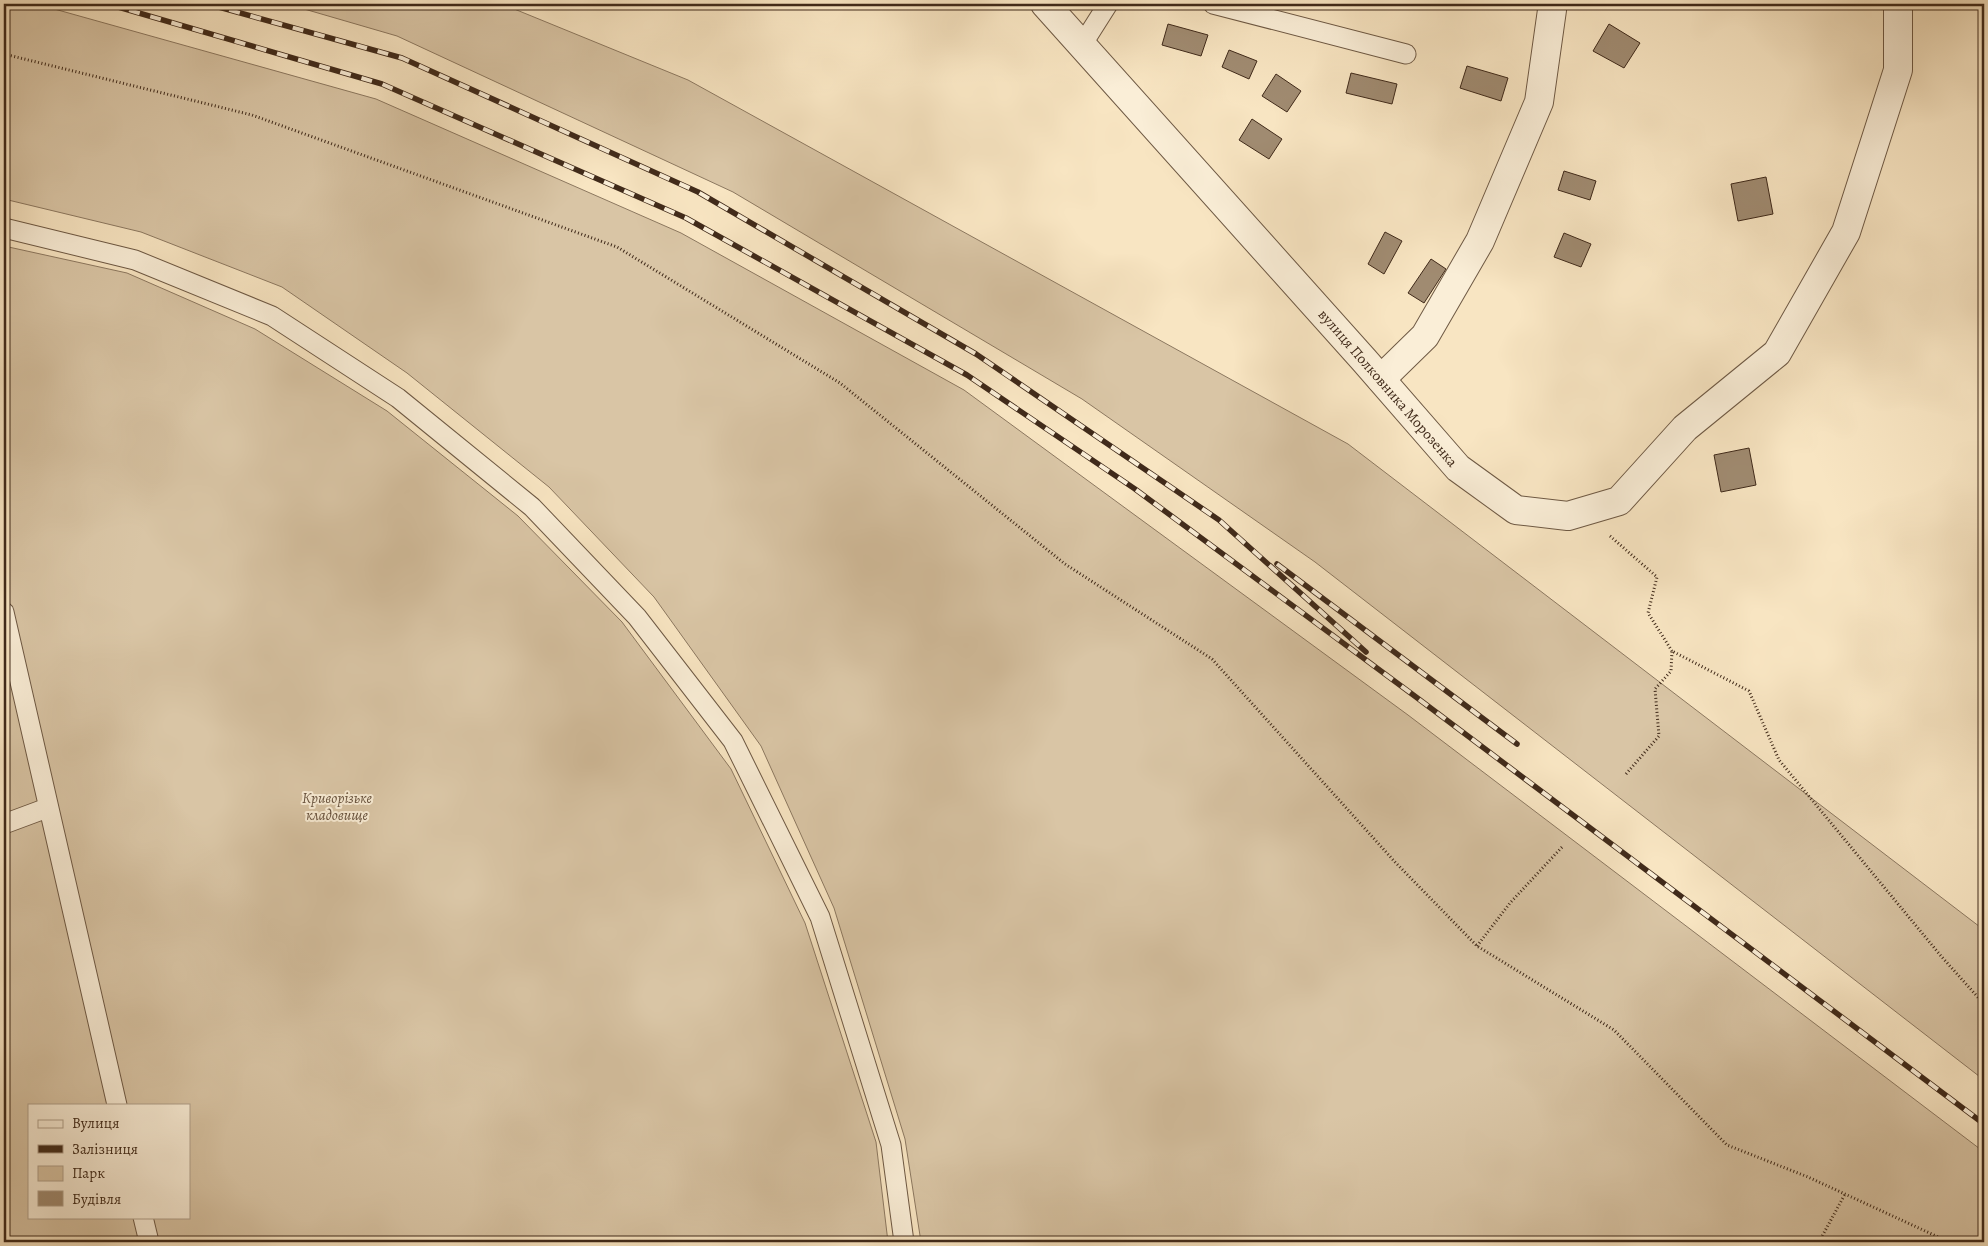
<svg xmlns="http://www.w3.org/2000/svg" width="1988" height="1246" font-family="Alegreya,serif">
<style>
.green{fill:#d9c5a5;stroke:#8c7860;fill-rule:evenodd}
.building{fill:#a08b71;stroke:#402a1a}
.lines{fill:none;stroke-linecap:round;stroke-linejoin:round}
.lane-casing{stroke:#6e5944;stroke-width:21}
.street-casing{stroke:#6e5944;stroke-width:30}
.path{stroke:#402a1a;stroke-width:3;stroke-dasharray:1 2.5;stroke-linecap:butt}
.lane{stroke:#faeed7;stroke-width:19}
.street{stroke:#faeed7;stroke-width:28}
.rail-casing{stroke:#402a1a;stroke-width:5.5}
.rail{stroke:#faeed7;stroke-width:4;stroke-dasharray:11;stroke-linecap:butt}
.labels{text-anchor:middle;stroke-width:4;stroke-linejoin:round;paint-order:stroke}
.street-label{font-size:15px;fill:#402a1a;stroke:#faeed7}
.park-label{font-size:15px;font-style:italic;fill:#66513d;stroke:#faeed7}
</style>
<rect width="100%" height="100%" fill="#f8e5c2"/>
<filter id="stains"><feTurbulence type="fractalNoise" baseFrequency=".004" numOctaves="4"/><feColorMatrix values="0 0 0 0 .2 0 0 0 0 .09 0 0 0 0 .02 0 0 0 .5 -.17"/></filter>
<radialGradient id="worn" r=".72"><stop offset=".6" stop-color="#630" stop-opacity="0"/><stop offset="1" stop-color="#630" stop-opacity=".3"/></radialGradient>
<g class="green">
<polygon points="4,4 40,5 376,99 681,233 964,390 1408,715 1984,1152 1984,1242 921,1242 905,1139 834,908 761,746 654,597 549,487 407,373 282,287 141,232 4,199"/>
<polygon points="287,4 502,4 688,80 1348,444 1984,930 1984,1080 1315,562 1082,399 733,192 397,36"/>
<path d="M4,246L127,273L255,329L387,411L518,516L622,622L731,769L805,923L876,1142L888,1242H4ZM29,1105H189V1217H29Z"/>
</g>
<g class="building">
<polygon points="1168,24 1208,35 1201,56 1162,45"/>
<polygon points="1609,24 1640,43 1624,68 1593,51"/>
<polygon points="1229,50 1257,61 1249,79 1222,67"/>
<polygon points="1467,66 1508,78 1501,101 1460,88"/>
<polygon points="1351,73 1397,84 1392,104 1346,93"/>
<polygon points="1276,74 1301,91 1287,112 1262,96"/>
<polygon points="1252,119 1282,139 1269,159 1239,140"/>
<polygon points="1564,171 1596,181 1590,200 1558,190"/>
<polygon points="1766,177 1773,214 1738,221 1731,184"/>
<polygon points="1385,232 1402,241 1384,274 1368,264"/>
<polygon points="1564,233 1591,244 1581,267 1554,257"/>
<polygon points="1431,259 1446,269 1424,303 1408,293"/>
<polygon points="1749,448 1756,485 1721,492 1714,455"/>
</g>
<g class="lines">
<g class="lane-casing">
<g id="lane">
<polyline points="1213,4 1406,54"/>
<polyline points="1082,45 1108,4"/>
<polyline points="4,228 135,260 272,316 398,398 532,507 637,617 733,741 820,917 891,1145 904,1242"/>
<polyline points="4,612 117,1105"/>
<polyline points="4,824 47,808"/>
<polyline points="143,1217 149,1242"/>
</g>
</g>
<g class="street-casing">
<g id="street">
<polyline points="1045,4 1364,360 1458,468 1516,510 1568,516 1619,501 1685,428 1777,353 1846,232 1898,70 1898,4"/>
<polyline points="1381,379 1425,336 1480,241 1539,102 1552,10 1551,4"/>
</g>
</g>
<g class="path">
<polyline points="4,54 252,115 617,247 840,383 1065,564 1212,659 1395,862 1477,946 1614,1030 1727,1145 1808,1177 1949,1242"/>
<polyline points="1610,536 1657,577 1648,613 1672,651"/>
<polyline points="1626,774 1659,736 1655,689 1671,671 1672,651 1749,691 1779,760 1941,956 1984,1004"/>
<polyline points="1477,946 1510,903 1563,846"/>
<polyline points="1819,1242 1845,1194"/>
</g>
<use href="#lane" class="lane"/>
<use href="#street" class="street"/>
<g class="rail-casing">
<g id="rail">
<polyline points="108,4 382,84 686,218 967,375 1135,489 1416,697 1984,1124"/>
<polyline points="208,4 402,58 698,192 976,354 1219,520 1366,652"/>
<polyline points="1277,564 1517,744"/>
</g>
</g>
<use href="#rail" class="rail"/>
</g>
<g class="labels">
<g class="street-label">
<text transform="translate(1388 388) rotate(49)" y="5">вулиця Полковника Морозенка</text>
</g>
<g class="park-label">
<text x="337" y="803">Криворізьке<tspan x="337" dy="17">кладовище</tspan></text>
</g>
</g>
<rect width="1988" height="1246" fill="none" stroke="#f8e5c2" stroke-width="20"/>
<rect x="5" y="5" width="1978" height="1236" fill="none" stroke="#402a1a" stroke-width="2.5"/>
<rect x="10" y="10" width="1968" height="1226" fill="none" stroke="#402a1a"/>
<rect x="28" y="1104" width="162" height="115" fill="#faeed7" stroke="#b0a08b"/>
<rect x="38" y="1120" width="25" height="8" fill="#faeed7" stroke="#b0a08b"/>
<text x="72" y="1128" font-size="15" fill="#402a1a">Вулиця</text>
<rect x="38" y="1145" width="25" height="8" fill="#402a1a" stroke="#b0a08b"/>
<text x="72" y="1154" font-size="15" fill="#402a1a">Залізниця</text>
<rect x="38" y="1166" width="25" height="15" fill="#d9c5a5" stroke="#b0a08b"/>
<text x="72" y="1178" font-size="15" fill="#402a1a">Парк</text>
<rect x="38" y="1191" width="25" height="15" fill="#a08b71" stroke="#b0a08b"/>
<text x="72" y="1204" font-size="15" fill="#402a1a">Будівля</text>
<rect width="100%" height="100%" filter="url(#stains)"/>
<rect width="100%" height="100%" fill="url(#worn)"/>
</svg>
